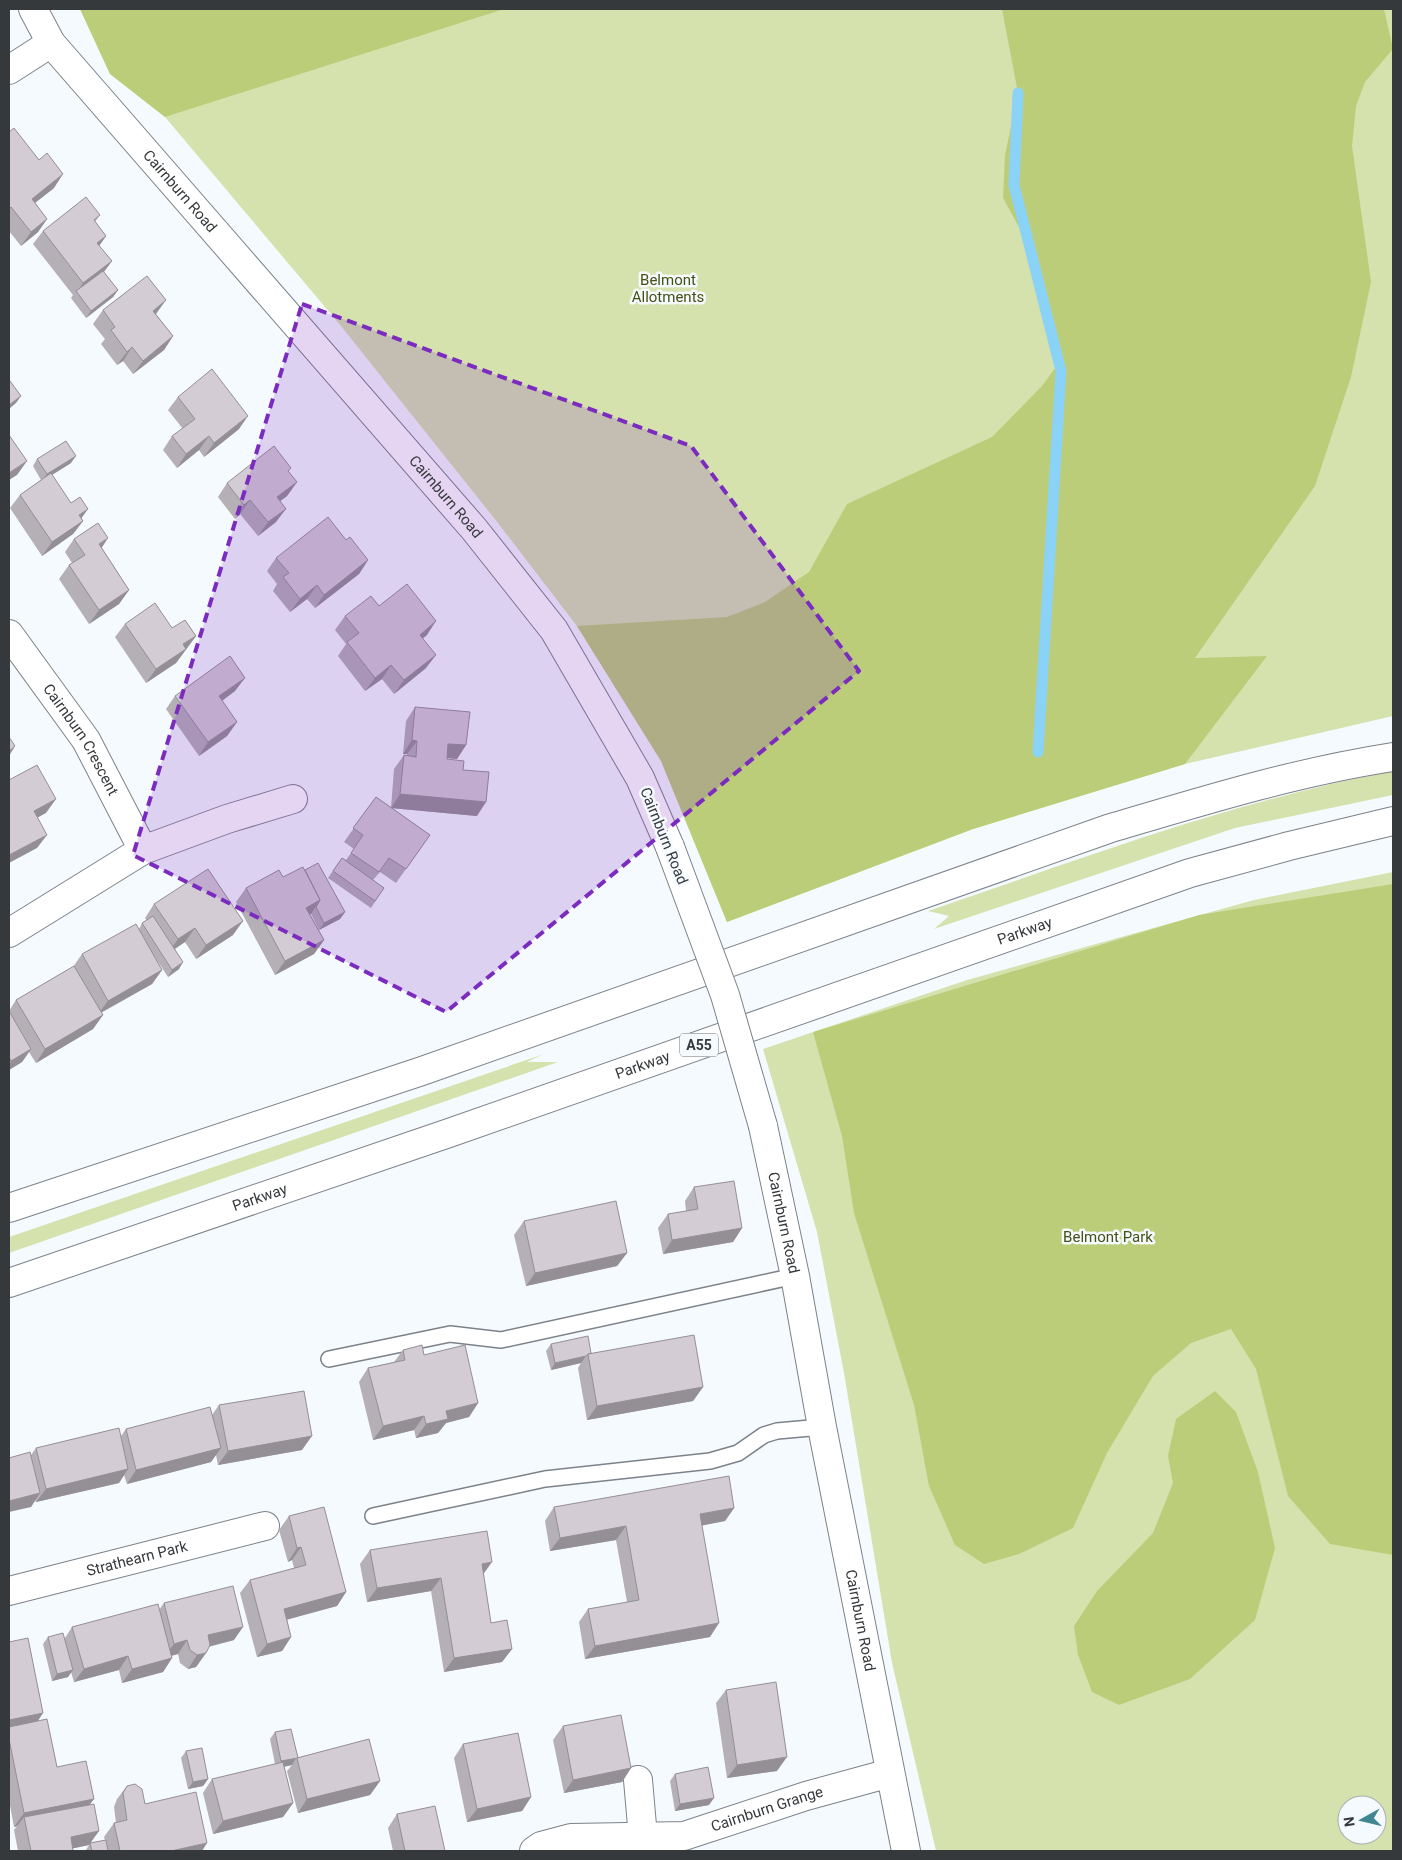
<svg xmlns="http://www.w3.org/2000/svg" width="1402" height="1860" font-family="Roboto,sans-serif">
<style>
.green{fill:#d6e2ae;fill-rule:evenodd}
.forest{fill:#bccd79}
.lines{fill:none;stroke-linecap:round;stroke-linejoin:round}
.stream{stroke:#8bd2f7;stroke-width:11}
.service-casing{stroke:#7b8289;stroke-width:18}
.minor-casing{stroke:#7b8289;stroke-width:30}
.trunk-casing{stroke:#7b8289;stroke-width:30}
.service{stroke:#fff;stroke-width:15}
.minor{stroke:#fff;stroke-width:28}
.trunk{stroke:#fff;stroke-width:28}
.minor-bridge-casing{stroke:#7b8289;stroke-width:30;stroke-linecap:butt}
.minor-bridge{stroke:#fff;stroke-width:28}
.wall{fill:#b5afb6}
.shaded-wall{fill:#948f94}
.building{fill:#d3ccd4;stroke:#948f94}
.marked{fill:#7b2cbf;fill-opacity:0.2;stroke:#7b2cbf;stroke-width:4;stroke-dasharray:10 6;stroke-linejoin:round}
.labels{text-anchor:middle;stroke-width:5;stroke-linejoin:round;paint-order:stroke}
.shield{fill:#f5faff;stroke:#6f7376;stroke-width:1}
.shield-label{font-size:14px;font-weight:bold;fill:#36393c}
.street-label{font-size:15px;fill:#36393c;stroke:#f5faff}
.park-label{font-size:15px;fill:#475013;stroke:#f5faff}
</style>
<rect width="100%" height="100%" fill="#f5faff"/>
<g class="green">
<polygon points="80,9 1393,9 1393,716 1185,764 973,829 727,922 661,761 577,626 498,523 341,326 165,117 110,74"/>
<path d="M1393,771V795L1235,828L934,929L949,916L928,911C1081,859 1233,801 1393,771Z"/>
<path d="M1393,872V1851H936L892,1663L844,1373L817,1232L763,1049L967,980L1254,900ZM1347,1805H1377V1835H1347Z"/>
<polygon points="544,1054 527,1062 558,1062 9,1253 9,1237"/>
</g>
<g class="forest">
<polygon points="80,9 504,9 165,117 110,74"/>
<polygon points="1002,9 1384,9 1393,49 1365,82 1356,106 1352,146 1371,282 1351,377 1315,486 1195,658 1267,656 1185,764 973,829 727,922 661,761 577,626 727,617 765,602 809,572 847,504 992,437 1042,386 1061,360 1036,258 1003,198 1005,155 1018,93"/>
<polygon points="1393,884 1393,1555 1330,1544 1288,1496 1256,1369 1231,1329 1191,1343 1153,1376 1107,1453 1073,1528 1019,1554 984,1564 955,1545 929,1486 914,1405 854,1213 842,1136 813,1032 1199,915"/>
<polygon points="1215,1391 1236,1412 1258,1472 1275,1548 1255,1620 1190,1679 1119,1705 1092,1692 1078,1655 1074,1626 1097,1591 1153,1533 1173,1483 1168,1456 1176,1419"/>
</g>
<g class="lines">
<polyline class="stream" points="1018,93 1014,185 1061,371 1038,752"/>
<g class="service-casing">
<g id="service">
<polyline points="329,1359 450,1334 501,1340 795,1276"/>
<polyline points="373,1516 545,1479 710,1461 738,1453 764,1435 777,1431 822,1427"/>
</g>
</g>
<g class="minor-casing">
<g id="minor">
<path id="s1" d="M33,9L51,43L474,529L554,630L640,778L670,847"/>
<polyline points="9,70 51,43"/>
<path id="s2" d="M9,634L86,740L143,850L9,933"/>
<polyline points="143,850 227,819 293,799"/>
<path id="s3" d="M763,1126L795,1276L822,1427L906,1851"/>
<path id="s4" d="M9,1591L265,1526"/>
<polyline points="638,1780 643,1837"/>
<path id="s5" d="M534,1851L541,1846L571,1838L684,1836L806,1796L890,1773"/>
</g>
</g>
<g class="trunk-casing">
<g id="trunk">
<path d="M9,1208L422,1071L1108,829C1202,801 1296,772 1393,757"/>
<path id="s6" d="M9,1283L449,1133L1190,873L1289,846L1393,821"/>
</g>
</g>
<use href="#service" class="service"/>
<use href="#minor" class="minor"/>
<use href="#trunk" class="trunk"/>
<g class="minor-bridge-casing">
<polyline id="minor-bridge" points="670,847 725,995 763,1126"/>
</g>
<use href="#minor-bridge" class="minor-bridge"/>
</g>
<g class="wall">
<polygon points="9,132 54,188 35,203 47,219 38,232 21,246 9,231"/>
<polygon points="100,215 95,222 106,236 99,246 112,261 104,272 118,290 113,297 86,318 71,298 73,295 33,244 43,231"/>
<polygon points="103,310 156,314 173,336 164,350 133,374 123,361 117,365 101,344 105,339 93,324"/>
<polygon points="178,397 239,429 204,457 199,450 177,468 163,450 172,436 183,429 168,410"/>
<polygon points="37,459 71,463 52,475 83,521 73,534 42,556 10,508 20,495 41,480 33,466"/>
<polygon points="289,472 297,482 287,496 280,501 276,522 258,536 240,514 235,519 218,497 227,483"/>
<polygon points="74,539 102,548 129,590 119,604 89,624 59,579 69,565 72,563 65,552"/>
<polygon points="346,540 368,560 359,574 315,608 307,599 290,612 273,591 277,584 267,571 276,558"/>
<polygon points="379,606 427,635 423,638 426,668 394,694 382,679 365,691 338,656 346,644 335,630 345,616"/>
<polygon points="125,624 172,628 196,636 176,663 146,683 115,637"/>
<polygon points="235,691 222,701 237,722 227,736 199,756 166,709 175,696"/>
<polygon points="415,707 466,745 457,759 447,758 447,759 477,816 391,808 394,769 404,755 407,756 407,754 403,754 406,721"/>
<polygon points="376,797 430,835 396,883 380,872 373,880 384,888 371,908 328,878 342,858 346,860 354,849 344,842"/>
<polygon points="305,870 345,912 340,919 319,930 311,914 310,914 324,940 314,954 275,975 236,902 246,888 283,877"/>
<polygon points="154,904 233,935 196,959 185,942 175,949 179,969 168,977 153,954 162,970 152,984 101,1013 103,1015 93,1029 36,1063 29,1052 22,1062 9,1070 9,1011 16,1000 73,967 82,954 139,929 142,923 147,921 145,918"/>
<polygon points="694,1187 742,1228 733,1242 663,1254 658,1228 668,1214 686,1211 685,1201"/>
<polygon points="524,1221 627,1253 617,1266 526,1286 514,1235"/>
<polygon points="551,1344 591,1353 703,1387 693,1401 587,1420 578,1368 581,1363 551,1370 546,1351"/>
<polygon points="403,1350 424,1355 478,1403 469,1417 446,1423 438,1433 416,1438 414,1430 373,1440 359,1382 368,1368 394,1362"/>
<polygon points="219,1405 302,1450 218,1465 216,1455 211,1462 127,1484 124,1475 119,1483 36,1502 35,1500 31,1507 31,1455 36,1448 121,1436 126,1429 212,1415"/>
<polygon points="554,1507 734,1508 725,1521 702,1525 710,1637 585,1659 579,1622 588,1609 627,1602 616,1540 550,1551 545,1521"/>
<polygon points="289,1516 346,1592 337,1606 287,1619 291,1637 282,1651 257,1657 240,1593 250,1580 294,1568 292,1560 288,1562 279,1530"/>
<polygon points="370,1550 483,1575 491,1623 512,1649 502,1662 444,1672 431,1591 367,1602 360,1564"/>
<polygon points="164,1603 234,1640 209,1647 206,1653 196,1667 188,1669 180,1663 178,1654 172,1656 172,1658 163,1672 122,1683 119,1670 74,1682 71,1672 68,1677 52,1681 43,1644 48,1637 65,1638 72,1627 159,1610"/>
<polygon points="9,1642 38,1721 57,1767 94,1799 90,1804 91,1843 105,1840 104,1837 114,1823 116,1823 114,1807 117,1799 127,1786 145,1804 202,1851 86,1851 86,1850 89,1845 73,1848 73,1851 18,1851 14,1830 17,1826 14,1827 9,1800"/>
<polygon points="726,1690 777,1771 727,1778 716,1703"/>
<polygon points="563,1726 631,1768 622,1782 564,1793 553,1740"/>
<polygon points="275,1732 298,1757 380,1781 370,1795 298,1813 287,1771 292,1765 284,1767 293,1803 283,1817 213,1834 203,1793 212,1779 275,1764 270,1739"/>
<polygon points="463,1744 531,1797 522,1811 467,1822 454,1758"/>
<polygon points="186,1751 208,1779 203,1786 188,1789 181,1758"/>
<polygon points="675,1774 709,1805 675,1811 670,1781"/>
<polygon points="397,1814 445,1851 393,1851 388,1828"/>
</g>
<g class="shaded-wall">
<polygon points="63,174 54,188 22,213 32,199"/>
<polygon points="47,219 38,232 21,246 31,232"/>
<polygon points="106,236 97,249 97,243"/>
<polygon points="112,261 102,274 77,292 83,283"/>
<polygon points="118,290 113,297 86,318 91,311"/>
<polygon points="166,300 156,314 143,324 153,311"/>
<polygon points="173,336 164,350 133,374 143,361"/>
<polygon points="132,347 123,361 117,365 127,352"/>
<polygon points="21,396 16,403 9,409 9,405"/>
<polygon points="248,416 239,429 204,457 214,443"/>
<polygon points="209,436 199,450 177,468 186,454"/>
<polygon points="76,456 71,463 42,481 47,474"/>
<polygon points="27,461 17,475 9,480 9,473"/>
<polygon points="297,482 287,496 267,511 277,497"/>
<polygon points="250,500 240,514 235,519 244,505"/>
<polygon points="88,509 78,523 79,515"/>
<polygon points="286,509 276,522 258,536 268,522"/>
<polygon points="83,521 73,534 42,556 52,542"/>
<polygon points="108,538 99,552 99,544"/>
<polygon points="368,560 359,574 315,608 324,595"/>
<polygon points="317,585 307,599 290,612 300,599"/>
<polygon points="129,590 119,604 89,624 99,610"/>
<polygon points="436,621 427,635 411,648 420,635"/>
<polygon points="196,636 176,663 146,683 156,669 183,644"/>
<polygon points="436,655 426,668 394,694 404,680"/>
<polygon points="391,665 382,679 365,691 375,678"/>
<polygon points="245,678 235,691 209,710 219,696"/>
<polygon points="237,722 227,736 199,756 208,742"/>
<polygon points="412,740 417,741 407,754 403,754"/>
<polygon points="448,744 466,745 457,759 439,757"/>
<polygon points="15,746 9,756 9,751"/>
<polygon points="400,794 486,802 477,816 391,808"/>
<polygon points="56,799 46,813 24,825 34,811"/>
<polygon points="47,835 37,848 9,863 9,855"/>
<polygon points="320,900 311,914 297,921 306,908"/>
<polygon points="345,912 340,919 319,930 324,923"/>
<polygon points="243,921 233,935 196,959 206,945"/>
<polygon points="195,928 185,942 168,953 178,939"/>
<polygon points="324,940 314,954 275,975 285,961"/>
<polygon points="183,962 179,969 168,977 172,970"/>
<polygon points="162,970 152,984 98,1014 108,1001"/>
<polygon points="103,1015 93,1029 36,1063 45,1049"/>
<polygon points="31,1049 22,1062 9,1070 9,1065 11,1061"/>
<polygon points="742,1228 733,1242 663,1254 672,1240"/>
<polygon points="627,1253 617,1266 526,1286 535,1273"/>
<polygon points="586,1356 581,1363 551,1370 555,1363"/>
<polygon points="703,1387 693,1401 587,1420 597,1406"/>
<polygon points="478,1403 469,1417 446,1423 438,1433 416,1438 426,1424 446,1411"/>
<polygon points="424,1416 414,1430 373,1440 383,1426"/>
<polygon points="312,1436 302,1450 218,1465 228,1451"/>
<polygon points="221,1448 211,1462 127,1484 136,1470"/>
<polygon points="128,1469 119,1483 36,1502 46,1489"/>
<polygon points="40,1493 31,1507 9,1512 9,1501"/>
<polygon points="734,1508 725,1521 690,1528 700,1514"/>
<polygon points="626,1526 616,1540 550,1551 560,1538"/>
<polygon points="301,1547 292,1560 288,1562 297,1548"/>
<polygon points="492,1562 482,1576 482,1564"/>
<polygon points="441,1578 431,1591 367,1602 377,1588"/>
<polygon points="346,1592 337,1606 275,1623 284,1609"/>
<polygon points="719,1623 710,1637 585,1659 595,1646"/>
<polygon points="243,1627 234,1640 198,1649 208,1635"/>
<polygon points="291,1637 282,1651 257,1657 267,1644"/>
<polygon points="187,1640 178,1654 164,1657 174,1644"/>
<polygon points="512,1649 502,1662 444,1672 454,1658"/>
<polygon points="206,1653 196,1667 188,1669 197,1655"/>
<polygon points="128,1656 119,1670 74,1682 84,1669"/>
<polygon points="172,1658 163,1672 122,1683 132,1669"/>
<polygon points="73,1670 68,1677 52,1681 57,1674"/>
<polygon points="43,1713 34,1727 9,1732 9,1720"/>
<polygon points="787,1757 777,1771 727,1778 737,1765"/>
<polygon points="296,1758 292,1765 276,1768 281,1761"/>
<polygon points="631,1768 622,1782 564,1793 573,1780"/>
<polygon points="208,1779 203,1786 188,1789 193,1782"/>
<polygon points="380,1781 370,1795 298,1813 307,1799"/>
<polygon points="531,1797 522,1811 467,1822 477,1809"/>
<polygon points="714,1798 709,1805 675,1811 680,1804"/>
<polygon points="94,1799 84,1812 24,1817 17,1826 14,1827 24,1813"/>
<polygon points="293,1803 283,1817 213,1834 223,1821"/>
<polygon points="99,1831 89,1845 61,1851 71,1837"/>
<polygon points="207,1843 202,1851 171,1851"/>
</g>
<g class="building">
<polygon points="14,128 39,160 47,153 63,174 32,199 47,219 31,232 11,207 9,209 9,132"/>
<polygon points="86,197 100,215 94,220 106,236 97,243 112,261 83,283 43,231"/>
<polygon points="103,271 118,290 91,311 76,291"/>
<polygon points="147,276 166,300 153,311 173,336 143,361 132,347 127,352 111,330 115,327 103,310"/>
<polygon points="212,369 248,416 214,443 209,436 186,454 172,436 195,419 178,397"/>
<polygon points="10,381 21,396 9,405 9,382"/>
<polygon points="9,435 27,461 9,473"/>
<polygon points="66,441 76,456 47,474 37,459"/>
<polygon points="274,446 291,468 288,471 297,482 277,497 286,509 268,522 250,500 244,505 227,483"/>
<polygon points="51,473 71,503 80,497 88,509 79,515 83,521 52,542 20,495"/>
<polygon points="328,517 346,540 350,537 368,560 324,595 317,585 300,599 283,577 289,573 276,558"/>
<polygon points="98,523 108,538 99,544 129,590 99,610 69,565 85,555 74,539"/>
<polygon points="407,584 436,621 420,635 436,655 404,680 391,665 375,678 347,642 359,633 345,616 371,596 379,606"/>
<polygon points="155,603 172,628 185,620 196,636 183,644 186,649 156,669 125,624"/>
<polygon points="230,656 245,678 219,696 237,722 208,742 175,696"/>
<polygon points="415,707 470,712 466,745 448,744 447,759 464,761 463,770 489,772 486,802 400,794 404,755 416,757 417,741 412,740"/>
<polygon points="9,737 15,746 9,751"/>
<polygon points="37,765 56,799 34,811 47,835 9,855 9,780"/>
<polygon points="376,797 430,835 406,869 389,858 379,872 351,853 363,835 353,828"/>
<polygon points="342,858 384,888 375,901 333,871"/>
<polygon points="318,863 345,912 324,923 316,907 320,900 305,870"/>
<polygon points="303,867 320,900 306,908 324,940 285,961 246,888 279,870 283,877"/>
<polygon points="208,869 243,921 206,945 195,928 178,939 154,904"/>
<polygon points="153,916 183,962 172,970 142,923"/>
<polygon points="136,924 162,970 108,1001 82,954"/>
<polygon points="74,966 103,1015 45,1049 16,1000"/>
<polygon points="9,1011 31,1049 11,1061 9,1057"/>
<polygon points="734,1181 742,1228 672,1240 668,1214 698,1209 694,1187"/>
<polygon points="616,1201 627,1253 535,1273 524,1221"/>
<polygon points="694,1335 703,1387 597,1406 588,1354"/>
<polygon points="588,1336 591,1353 588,1354 586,1356 555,1363 551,1344"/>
<polygon points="422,1345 424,1355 465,1345 478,1403 446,1411 448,1419 426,1424 424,1416 383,1426 368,1368 405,1360 403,1350"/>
<polygon points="304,1391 312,1436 228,1451 219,1405"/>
<polygon points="210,1407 221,1448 136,1470 126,1429"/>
<polygon points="119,1428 128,1469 46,1489 36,1448"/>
<polygon points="30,1452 40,1493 9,1501 9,1458"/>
<polygon points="729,1476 734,1508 700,1514 719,1623 595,1646 588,1609 639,1600 626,1526 560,1538 554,1507"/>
<polygon points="324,1507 346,1592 284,1609 291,1637 267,1644 250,1580 306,1565 301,1547 297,1548 289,1516"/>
<polygon points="487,1531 492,1562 482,1564 491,1623 507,1620 512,1649 454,1658 441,1578 377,1588 370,1550"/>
<polygon points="233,1586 243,1627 208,1635 210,1645 206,1653 197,1655 190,1650 187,1640 174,1644 164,1603"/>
<polygon points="158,1604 172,1658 132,1669 128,1656 84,1669 72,1627"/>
<polygon points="63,1633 73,1670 57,1674 48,1637"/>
<polygon points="28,1638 43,1713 9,1720 9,1642"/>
<polygon points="776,1682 787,1757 737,1765 726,1690"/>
<polygon points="621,1715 631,1768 573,1780 563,1726"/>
<polygon points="47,1719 57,1767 86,1761 94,1799 24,1813 9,1739 9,1727"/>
<polygon points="291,1729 298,1758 281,1761 275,1732"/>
<polygon points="518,1733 531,1797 477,1809 463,1744"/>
<polygon points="369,1739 380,1781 307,1799 297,1758"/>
<polygon points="202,1748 208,1779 193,1782 186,1751"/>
<polygon points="283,1762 293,1803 223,1821 212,1779"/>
<polygon points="708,1767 714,1798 680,1804 675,1774"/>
<polygon points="135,1784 142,1789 145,1804 196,1792 207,1843 171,1851 120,1851 114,1823 127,1820 123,1793 127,1786"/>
<polygon points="94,1804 99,1831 71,1837 73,1851 31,1851 24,1817"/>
<polygon points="435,1806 445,1851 405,1851 397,1814"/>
<polygon points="106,1840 108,1851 92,1851 90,1843"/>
</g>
<path class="marked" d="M302,304L691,446L859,671L446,1012L133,855Z"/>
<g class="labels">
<rect class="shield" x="680" y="1033.5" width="38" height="23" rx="4"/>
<g class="shield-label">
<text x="699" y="1050">A55</text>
</g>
<g class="street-label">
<text dy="5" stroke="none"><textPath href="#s1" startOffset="235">Cairnburn Road</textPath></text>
<text dy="5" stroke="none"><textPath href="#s1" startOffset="640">Cairnburn Road</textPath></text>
<text dy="5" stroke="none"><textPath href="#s2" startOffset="128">Cairnburn Crescent</textPath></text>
<text transform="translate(664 836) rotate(68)" y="5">Cairnburn Road</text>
<text dy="5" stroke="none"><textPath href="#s6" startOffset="1075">Parkway</textPath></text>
<text dy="5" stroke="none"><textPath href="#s6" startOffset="670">Parkway</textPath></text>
<text dy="5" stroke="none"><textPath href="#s6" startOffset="265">Parkway</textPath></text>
<text dy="5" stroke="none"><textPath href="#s3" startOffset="99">Cairnburn Road</textPath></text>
<text dy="5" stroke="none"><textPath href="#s4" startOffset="132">Strathearn Park</textPath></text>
<text dy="5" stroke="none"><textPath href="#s3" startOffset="504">Cairnburn Road</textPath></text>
<text dy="5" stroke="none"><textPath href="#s5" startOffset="240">Cairnburn Grange</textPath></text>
</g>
<g class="park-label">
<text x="668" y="285">Belmont<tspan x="668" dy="17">Allotments</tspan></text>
<text x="1108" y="1242">Belmont Park</text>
</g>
</g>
<rect width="1402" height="1860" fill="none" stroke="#36393c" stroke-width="20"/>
<g transform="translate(1362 1820) rotate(262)"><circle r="24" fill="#f5faff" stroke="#a9adb1"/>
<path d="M0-4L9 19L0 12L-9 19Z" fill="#418791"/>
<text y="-8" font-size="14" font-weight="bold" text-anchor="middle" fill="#36393c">N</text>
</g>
</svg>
